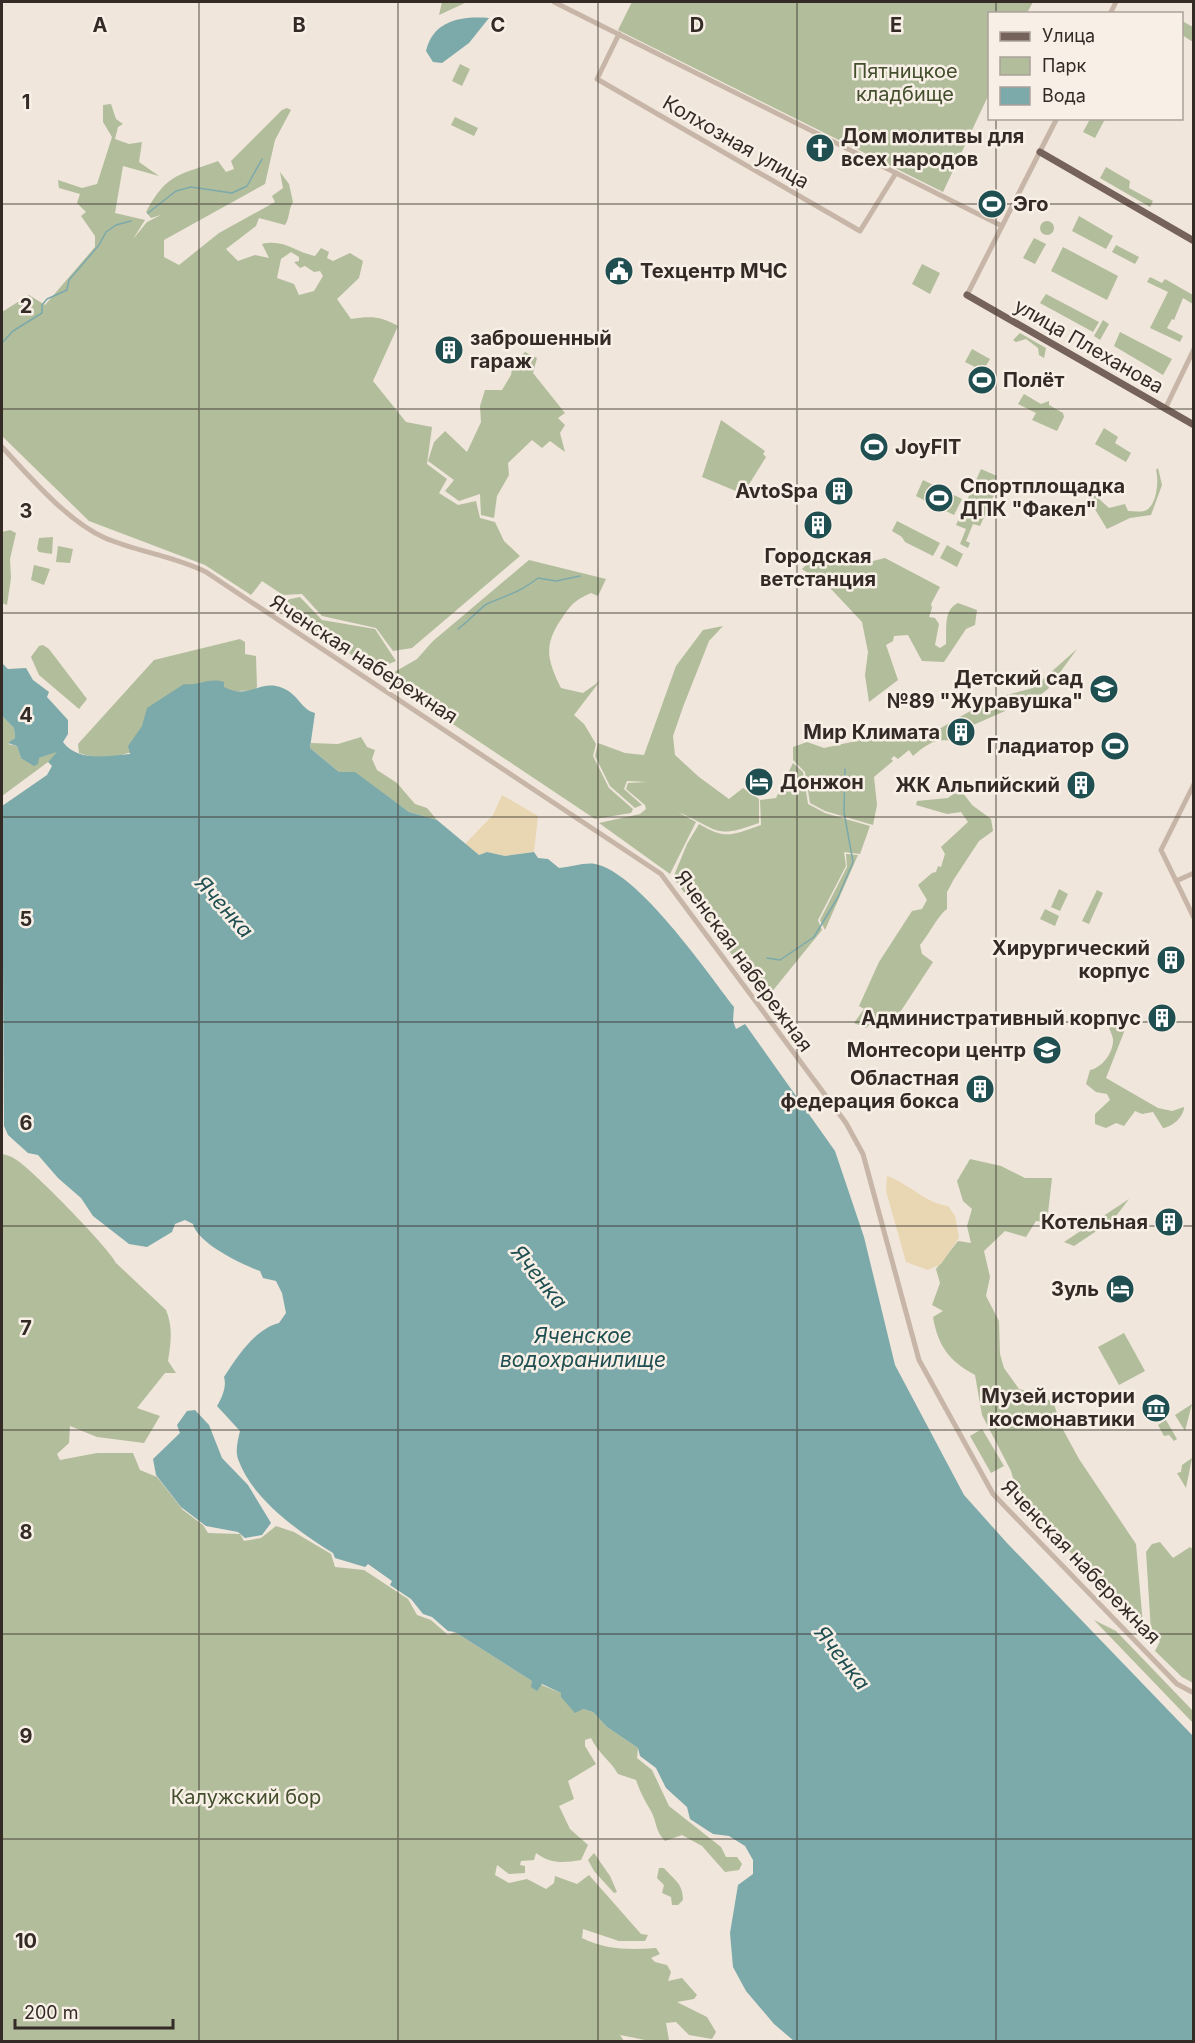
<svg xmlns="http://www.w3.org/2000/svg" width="1195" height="2043" font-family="Inter,sans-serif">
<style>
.green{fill:#b2bd9c;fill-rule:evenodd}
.sand{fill:#e9d6b3}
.water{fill:#7ca9aa}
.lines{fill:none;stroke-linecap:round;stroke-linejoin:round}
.stream{stroke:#7ca9aa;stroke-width:1.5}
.minor{stroke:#c7b6a8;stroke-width:5}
.major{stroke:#75625a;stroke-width:7}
.grid{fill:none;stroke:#342b27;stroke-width:1.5;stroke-opacity:0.55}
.labels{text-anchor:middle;stroke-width:5;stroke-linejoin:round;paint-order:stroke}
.park-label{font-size:20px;fill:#44502d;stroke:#f8f0e7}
.poi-label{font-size:20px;font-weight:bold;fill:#342b27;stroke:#f8f0e7;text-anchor:end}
.street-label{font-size:20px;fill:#342b27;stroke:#f8f0e7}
.water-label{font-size:21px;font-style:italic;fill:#204f52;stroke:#f8f0e7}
.grid-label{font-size:20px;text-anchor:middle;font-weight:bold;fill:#342b27;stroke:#f8f0e7;stroke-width:5;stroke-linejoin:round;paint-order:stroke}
</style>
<rect width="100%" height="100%" fill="#f0e6db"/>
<g class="green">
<polygon points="442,2 467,2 439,15"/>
<polygon points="632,2 1033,2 1027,13 990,14 989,94 943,192 618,30"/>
<polygon points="1182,18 1182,21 1193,27 1193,42 1182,35"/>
<polygon points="460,64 470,69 462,86 452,81"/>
<path d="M111,104L116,119L123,124L118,127L115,139L129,144L142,142L139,162L159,176L123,166L115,213L145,220L133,239L147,222L161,215L151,218L146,212C167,172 181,175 218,161L226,172L234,169L231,161L282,110L287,108L291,110L275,140L265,184L164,240V257L179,265L219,233L275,202L272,196L283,188L280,172L289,184L293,202C288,210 290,218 285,225L259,218L256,226L226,249L238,261L255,255L269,258L262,244C285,239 294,252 315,256L321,248L329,252L327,258L333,261L350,253L363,261L359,278L337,299L351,319C370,316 381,316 398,326L373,381L406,422L432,427L427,464L447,479L439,493L458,505L476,501L480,518L495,522L504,541L520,556L412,648L393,651L376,628L322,616L302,594L283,595L262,581L251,595L205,565L89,521L2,436V312L29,295L45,305L95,247V236L81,216L86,212L77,203L80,194L59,188L58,180L82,188L97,184L112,137L103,122V105ZM291,252L299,257V261L294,262L300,268L305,266L314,272L320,271L323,276L314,291L299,295L294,284L277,278L281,259Z"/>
<polygon points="455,117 478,128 474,136 451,125"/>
<polygon points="1090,119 1105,119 1095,138 1083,132"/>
<polygon points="1106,167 1130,181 1129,188 1153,201 1150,207 1100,178"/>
<polygon points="1079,216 1113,236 1106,249 1072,231"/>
<circle cx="1047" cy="228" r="7"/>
<polygon points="1034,238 1046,244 1035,264 1023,258"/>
<polygon points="1116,245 1139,257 1135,264 1112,252"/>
<polygon points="1063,247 1118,276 1107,300 1051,271"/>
<polygon points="922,264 940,273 930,294 912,284"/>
<polygon points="1150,277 1162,283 1165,279 1193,295 1193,304 1183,298 1174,320 1172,319 1167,328 1183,336 1180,342 1150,328 1168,292 1147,282"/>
<polygon points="1046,294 1099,322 1093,332 1040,303"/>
<polygon points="1103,320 1109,324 1100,340 1094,336"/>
<polygon points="1120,332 1172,359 1163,375 1114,346"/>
<polygon points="1020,333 1046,348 1044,358 1039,355 1038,348 1026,339 1016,342 1013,340"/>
<polygon points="972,349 990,359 983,371 965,362"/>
<polygon points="525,352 537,358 533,373 565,413 558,418 565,425 560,433 565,452 550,441 542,448 532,440 508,463 509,475 497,496 494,518 481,515 480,494 459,501 445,491 454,480 428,461 434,442 445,431 467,452 481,422 480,406 485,390 502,390 511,375 513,363"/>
<polygon points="1024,394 1041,404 1049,401 1049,405 1063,413 1064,417 1057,431 1032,420 1036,413 1018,404"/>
<polygon points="721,420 765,451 763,454 766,457 743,494 702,477"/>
<polygon points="1104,428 1118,437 1115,443 1131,453 1126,462 1095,444"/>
<path d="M1158,468L1162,485L1151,515L1130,518L1107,529L1082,488L1086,487L1109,508L1125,504L1128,511C1134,511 1144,513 1148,509C1157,502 1159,480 1156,470Z"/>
<polygon points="981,469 997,476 994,484 998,486 980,526 973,524 966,541 970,543 968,548 960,544 966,529 956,525"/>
<polygon points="923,480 962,499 954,515 916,496"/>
<polygon points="897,521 940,543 933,556 905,542 902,537 892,531"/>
<polygon points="10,530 16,533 10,559 11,578 7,605 2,603 2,532"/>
<polygon points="53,537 52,554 39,552 37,549 39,538"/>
<polygon points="947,545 963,554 957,567 940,558"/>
<polygon points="58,546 73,549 70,563 56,562"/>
<path d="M821,550L834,559H840L847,551L869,562L885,558L940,587L931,604L932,608L929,617L935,618L939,624L935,645L940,648L946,644C947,629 943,610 958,603L977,610L975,625L966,629L944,662L922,661L908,635L894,636L893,641L886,645L898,680L869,702L865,675L868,652L862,622L832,590L802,569Z"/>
<path d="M529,560L606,579L598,596L591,593C573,601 571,605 560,621C543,647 548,661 561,688L583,693L600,681L574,715L584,724L596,744L593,756L609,788L633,809L631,813L595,819L384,678L417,659L433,641Z"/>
<polygon points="34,565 50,569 44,585 31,580"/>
<polygon points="300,597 322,620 375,629 396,661 374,670 286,611 286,600"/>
<path d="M723,626L709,641L683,707L673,736L675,755L699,777L729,799L743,788L759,799V823C713,840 719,829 678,812L696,822L670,874L599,823L640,814L646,809L645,805L626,789L628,783L647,782L627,781L624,789L642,805L635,808L610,786L595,756L598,743L625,753L644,755L676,666L703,630Z"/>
<path d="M240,639L245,642V654L256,656L257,687L254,691C247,691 238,690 231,693C182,713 138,774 79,753L78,744L154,660Z"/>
<polygon points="43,645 49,649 87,699 79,709 39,675 31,657 39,646"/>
<path d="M1077,649L1048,689L1039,696L971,726L957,742C937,737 928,743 913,756L909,750L898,759L894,756L891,759L893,761L874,777L877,805L873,825L825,811L810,803L805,772L793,760V747L807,742L824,748L911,729L917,734L934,732L991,699L1033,688Z"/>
<polygon points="2,716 14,728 15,738 8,744 17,746 21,758 39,758 59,751 48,762 2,796"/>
<polygon points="361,737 367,747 375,750 372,759 377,770 397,783 415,804 427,808 437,820 409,812 355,773 339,772 310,748 311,743 338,744"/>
<path d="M793,763L803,772L808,804L825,813L870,826L860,854L844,852L846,866L818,920L822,930L766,999L673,878L687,844L699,824C726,840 732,835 761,825L760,800L776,798Z"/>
<path d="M960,789L972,805L991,819L993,831L979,841L954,879L947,892V909C939,914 928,936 920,945L922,954L933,962L895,1020L881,1015L866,1028L854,1023L864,1009L859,1006L879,962L912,911L922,909L927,900L918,885L932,873L936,872L938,866L941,867L945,854L941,847L968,822L961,812L947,814L916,805L917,801L948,798Z"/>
<polygon points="846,854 858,855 825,930 820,920 847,867"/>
<polygon points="1059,889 1068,894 1060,911 1051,907"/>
<polygon points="1097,890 1103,893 1089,924 1082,921"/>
<polygon points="1045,909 1059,916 1055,926 1040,919"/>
<path d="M1126,1011V1027L1106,1078L1158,1108L1172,1111L1184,1107C1184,1117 1172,1127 1163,1128L1153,1112L1142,1114L1135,1111L1124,1126L1116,1123L1106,1128L1095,1124V1114L1110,1100L1107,1094L1096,1092L1086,1084L1090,1070C1102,1068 1114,1052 1113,1039C1112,1034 1109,1029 1108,1024L1120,1026Z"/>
<path d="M2,1154C6,1155 11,1156 15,1159C29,1166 110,1249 116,1263L166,1310C173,1327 171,1342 168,1361L176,1373H165L137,1408L160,1416L144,1443L97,1437L70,1426L69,1443L57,1454L60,1460L97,1453H133L140,1470L157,1477L183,1510L203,1525L208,1533L240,1534L244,1541L261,1538L276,1526L294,1532L331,1554L335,1567L364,1570L408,1599L417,1615L431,1620L448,1635L455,1632L532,1681L561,1693L583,1709L593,1712L607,1727L638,1748L637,1758L652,1770L669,1806L721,1847L726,1857H737L742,1864L739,1870L725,1872L702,1846L682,1835L665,1841C655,1831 657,1822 651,1811C645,1801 640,1792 636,1780L618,1774C610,1760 598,1753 591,1738L585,1740V1746L596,1764L568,1781L574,1799L559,1806L570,1829L588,1845L581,1860C564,1863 550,1864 536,1853L534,1860L521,1861L520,1865L525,1866V1873L509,1874L497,1865L495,1875L509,1883L527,1879L546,1889L554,1883L555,1876L577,1884L589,1875L641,1934L648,1935L645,1941H619L583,1929L582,1938C606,1950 630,1950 656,1948L660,1954L651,1958L655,1962L667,1965L671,1972L668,1981L682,1978L697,1995L694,1999L677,2002L707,2017L716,2032L712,2039L689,2035L676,2022L666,2023L669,2040L650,2041L620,2035L624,2041L2,2042Z"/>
<path d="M970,1159L1001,1166L1025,1178H1052L1047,1222L1036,1221L1026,1237L1005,1231L984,1251L990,1277L986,1296L999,1321L1000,1354L1004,1368L1019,1389L1045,1397L1054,1404L1061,1426L1079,1459L1136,1544L1143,1625L1020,1502L1011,1471L982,1415L975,1375C949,1361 938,1346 933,1317L943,1311L932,1305L940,1283L936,1269L958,1241L971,1243L967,1226L972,1209L963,1201L957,1181Z"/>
<polygon points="1129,1199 1113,1220 1074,1246 1064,1242"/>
<polygon points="1124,1333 1145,1371 1119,1385 1098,1347"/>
<polygon points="1192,1404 1185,1431 1175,1415"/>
<polygon points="1166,1420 1177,1439 1174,1441 1169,1435 1164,1436 1158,1425"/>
<polygon points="982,1429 1004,1466 991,1473 970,1436"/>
<polygon points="1192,1458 1186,1488 1177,1473 1181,1472 1182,1465"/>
<polygon points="1160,1542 1173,1558 1190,1547 1193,1549 1193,1683 1182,1677 1155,1651 1160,1641 1151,1631 1146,1552 1152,1544"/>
<polygon points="1094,1620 1116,1631 1193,1711 1193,1723"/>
<polygon points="594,1853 610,1876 617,1892 614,1893 594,1871 588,1860"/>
<path d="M659,1868H664C674,1880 683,1883 683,1900L678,1905H672L671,1897L662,1893L664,1885L657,1878Z"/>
</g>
<g class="sand">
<polygon points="502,795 538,816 534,852 505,856 487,852 479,855 465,844 493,815"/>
<path d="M887,1176C910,1184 925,1203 948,1206L955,1216L959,1238L941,1264L928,1270L906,1262L886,1191Z"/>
</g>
<g class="water">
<path d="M489,18L469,43L442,63L433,62L426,51C433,20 462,16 489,18Z"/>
<path d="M2,663L8,669L26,668L33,680L49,692L47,697L68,720V734L63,742C77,762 108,756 130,754L128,746L142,726L147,708L184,684C199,686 209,677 224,682V687C246,699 257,683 276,686C299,691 299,709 315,713L310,748L339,772H355L409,812L437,820L479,855L487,852L505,856L534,852L538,858L548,859L559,868C570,867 586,862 595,864C638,872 707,972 734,1007L733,1021L736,1029L745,1024L835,1151L864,1237L895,1365L964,1495L1007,1543L1193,1736V2041H794L774,2024L746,1991L733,1967L730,1933L738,1885L753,1874V1860L745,1846L729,1836L713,1834L690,1819L687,1807L666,1788L656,1768L640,1756L638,1748L607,1727L593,1712L583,1709L575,1713L561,1697V1693L542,1684L537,1691L531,1687L532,1681L455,1632L448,1631L432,1617L423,1614L411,1599L390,1585L392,1581L368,1564L365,1567L335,1558L333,1553C299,1532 252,1499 238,1459C235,1450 238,1440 240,1431L217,1406C222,1398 227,1386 224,1377C237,1357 255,1329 279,1323L286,1313L282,1293L276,1281L263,1278L260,1271C243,1265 197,1243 193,1224L185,1220L175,1224L172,1232L147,1247L129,1244L93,1216L81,1198L58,1178L38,1155L28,1153L8,1135L4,1126L2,806L47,775L52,766L48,762L57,752L39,758L38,764L34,766L21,758L17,746L8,743L15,738L14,728L2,716Z"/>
<polygon points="195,1410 209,1425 222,1458 248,1485 271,1523 262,1535 245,1538 238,1532 206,1526 181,1507 156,1475 153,1459 180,1433 177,1425 187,1411"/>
</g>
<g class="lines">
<g class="stream">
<polyline points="148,213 176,191 191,187 232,193 247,186 262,159"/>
<polyline points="2,343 13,331 42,313 42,305 47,299 67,290 69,280 99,245 106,232 116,225 131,221"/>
<path d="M458,629C467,623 481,607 487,604C509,594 517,594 538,578L556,581L580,576"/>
<polyline points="767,958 780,960 814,937 838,897 853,862 844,812 845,769"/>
</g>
<g class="minor">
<polyline points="554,2 1002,226"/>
<polyline points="1110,14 1116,2"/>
<polyline points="619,34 597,79 860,231 896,173"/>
<polyline points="967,295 1057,118"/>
<polyline points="1165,409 1194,349"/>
<path d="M2,447C30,477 67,521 105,538C138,552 174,556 206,572L661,874L846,1123L863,1154L919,1360L993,1494L1177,1684L1194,1693"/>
<polyline points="1194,784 1161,850 1194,918"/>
<polyline points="1176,881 1194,873"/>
</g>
<g class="major">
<polyline points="1040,152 1194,241"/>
<polyline points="967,295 1194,425"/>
</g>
</g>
<path class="grid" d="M199,2V2042M398,2V2042M598,2V2042M797,2V2042M996,2V14M996,118V2042M2,204H1194M2,409H1194M2,613H1194M2,817H1194M2,1022H1194M2,1226H1194M2,1430H1194M2,1634H1194M2,1839H1194"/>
<defs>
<g id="church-disc" transform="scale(1.5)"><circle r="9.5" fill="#204f52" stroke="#f8f0e7"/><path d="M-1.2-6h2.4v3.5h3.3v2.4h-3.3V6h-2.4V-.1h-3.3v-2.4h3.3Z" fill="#fff"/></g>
<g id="stadium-disc" transform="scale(1.5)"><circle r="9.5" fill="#204f52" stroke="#f8f0e7"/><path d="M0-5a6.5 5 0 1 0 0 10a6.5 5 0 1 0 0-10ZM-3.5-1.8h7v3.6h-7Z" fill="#fff"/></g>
<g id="civic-disc" transform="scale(1.5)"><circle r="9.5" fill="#204f52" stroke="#f8f0e7"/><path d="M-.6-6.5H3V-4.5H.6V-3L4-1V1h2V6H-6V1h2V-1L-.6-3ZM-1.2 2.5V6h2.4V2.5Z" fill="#fff"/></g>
<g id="building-disc" transform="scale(1.5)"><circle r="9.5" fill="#204f52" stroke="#f8f0e7"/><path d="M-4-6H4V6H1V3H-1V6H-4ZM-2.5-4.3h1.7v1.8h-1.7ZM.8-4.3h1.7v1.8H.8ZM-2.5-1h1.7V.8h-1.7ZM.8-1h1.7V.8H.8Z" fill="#fff"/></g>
<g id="school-disc" transform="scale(1.5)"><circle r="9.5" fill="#204f52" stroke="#f8f0e7"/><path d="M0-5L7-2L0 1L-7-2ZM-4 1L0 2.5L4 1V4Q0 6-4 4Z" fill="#fff"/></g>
<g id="hotel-disc" transform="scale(1.5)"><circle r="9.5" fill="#204f52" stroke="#f8f0e7"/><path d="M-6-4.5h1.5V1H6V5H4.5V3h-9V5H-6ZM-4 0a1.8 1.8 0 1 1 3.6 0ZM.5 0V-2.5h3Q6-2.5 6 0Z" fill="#fff"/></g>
<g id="museum-disc" transform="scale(1.5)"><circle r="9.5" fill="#204f52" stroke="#f8f0e7"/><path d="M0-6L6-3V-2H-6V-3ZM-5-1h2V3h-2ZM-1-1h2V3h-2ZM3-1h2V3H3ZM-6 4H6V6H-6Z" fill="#fff"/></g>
</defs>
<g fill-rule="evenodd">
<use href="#church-disc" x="820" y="148"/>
<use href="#stadium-disc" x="992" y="204"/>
<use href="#civic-disc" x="619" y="271"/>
<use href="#building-disc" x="449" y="350"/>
<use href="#stadium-disc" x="982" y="380"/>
<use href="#stadium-disc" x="874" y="447"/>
<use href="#building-disc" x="839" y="491"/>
<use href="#stadium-disc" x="939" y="498"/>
<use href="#building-disc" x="818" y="525"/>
<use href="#school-disc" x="1104" y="689"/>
<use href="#building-disc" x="961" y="732"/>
<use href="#stadium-disc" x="1115" y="746"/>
<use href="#hotel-disc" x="759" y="782"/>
<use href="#building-disc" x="1081" y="785"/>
<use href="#building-disc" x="1171" y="960"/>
<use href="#building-disc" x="1162" y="1018"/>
<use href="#school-disc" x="1047" y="1050"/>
<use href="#building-disc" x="980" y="1089"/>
<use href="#building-disc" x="1169" y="1222"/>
<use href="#hotel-disc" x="1120" y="1289"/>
<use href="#museum-disc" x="1156" y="1408"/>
</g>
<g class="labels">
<g class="park-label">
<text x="905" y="78">Пятницкое<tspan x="905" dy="23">кладбище</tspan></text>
<text x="246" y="1804">Калужский бор</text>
</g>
<g class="poi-label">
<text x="841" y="143" text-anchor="start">Дом молитвы для<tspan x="841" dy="23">всех народов</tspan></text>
<text x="1013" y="211" text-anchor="start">Эго</text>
<text x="640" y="278" text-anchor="start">Техцентр МЧС</text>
<text x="470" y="345" text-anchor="start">заброшенный<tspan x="470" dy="23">гараж</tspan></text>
<text x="1003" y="387" text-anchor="start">Полёт</text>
<text x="895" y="454" text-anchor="start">JoyFIT</text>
<text x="960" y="493" text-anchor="start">Спортплощадка<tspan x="960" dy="23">ДПК "Факел"</tspan></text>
<text x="818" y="498">AvtoSpa</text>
<text x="818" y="563" text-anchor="middle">Городская<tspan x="818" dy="23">ветстанция</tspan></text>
<text x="1083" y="685">Детский сад<tspan x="1083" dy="23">№89 "Журавушка"</tspan></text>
<text x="940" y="739">Мир Климата</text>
<text x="1094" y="753">Гладиатор</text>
<text x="780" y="789" text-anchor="start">Донжон</text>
<text x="1060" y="792">ЖК Альпийский</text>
<text x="1150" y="955">Хирургический<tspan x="1150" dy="23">корпус</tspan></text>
<text x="1141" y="1025">Административный корпус</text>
<text x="1026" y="1057">Монтесори центр</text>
<text x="959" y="1085">Областная<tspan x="959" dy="23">федерация бокса</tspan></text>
<text x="1148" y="1229">Котельная</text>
<text x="1099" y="1296">Зуль</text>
<text x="1135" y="1403">Музей истории<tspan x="1135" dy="23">космонавтики</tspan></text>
</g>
<g class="street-label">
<text transform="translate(736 142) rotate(30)" y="7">Колхозная улица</text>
<text transform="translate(1089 346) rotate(30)" y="7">улица Плеханова</text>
<text transform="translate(364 659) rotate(33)" y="7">Яченская набережная</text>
<text transform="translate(744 961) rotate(54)" y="7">Яченская набережная</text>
<text transform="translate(1081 1562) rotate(46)" y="7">Яченская набережная</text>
</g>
<g class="water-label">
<text transform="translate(224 907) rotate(48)" y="7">Яченка</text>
<text transform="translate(539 1277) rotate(51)" y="7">Яченка</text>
<text x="583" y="1343">Яченское<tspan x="583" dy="24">водохранилище</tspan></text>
<text transform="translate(842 1658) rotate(52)" y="7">Яченка</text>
</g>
</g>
<g class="grid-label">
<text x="100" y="32">A</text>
<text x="299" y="32">B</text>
<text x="498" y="32">C</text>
<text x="697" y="32">D</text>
<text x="896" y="32">E</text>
<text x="26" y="109">1</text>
<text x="26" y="313">2</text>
<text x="26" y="518">3</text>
<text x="26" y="722">4</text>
<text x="26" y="926">5</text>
<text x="26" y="1130">6</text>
<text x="26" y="1335">7</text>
<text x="26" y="1539">8</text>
<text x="26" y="1743">9</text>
<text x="26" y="1948">10</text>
</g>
<rect width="1195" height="2043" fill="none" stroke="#342b27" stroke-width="6"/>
<rect x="988" y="12" width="195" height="108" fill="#f8f0e7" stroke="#aaa19a" stroke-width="1.5"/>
<rect x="1000" y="32" width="30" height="9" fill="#75625a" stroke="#aaa19a" stroke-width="1.5"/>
<text x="1042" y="42" font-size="18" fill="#342b27">Улица</text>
<rect x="1000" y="57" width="30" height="18" fill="#b2bd9c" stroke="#aaa19a" stroke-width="1.5"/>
<text x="1042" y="72" font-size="18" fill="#342b27">Парк</text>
<rect x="1000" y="87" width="30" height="18" fill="#7ca9aa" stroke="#aaa19a" stroke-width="1.5"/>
<text x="1042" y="102" font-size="18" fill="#342b27">Вода</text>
<path d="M15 2019v9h158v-9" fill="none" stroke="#342b27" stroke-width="3"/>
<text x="24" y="2019" font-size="18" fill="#342b27" stroke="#f8f0e7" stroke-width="4.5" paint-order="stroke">200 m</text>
</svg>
